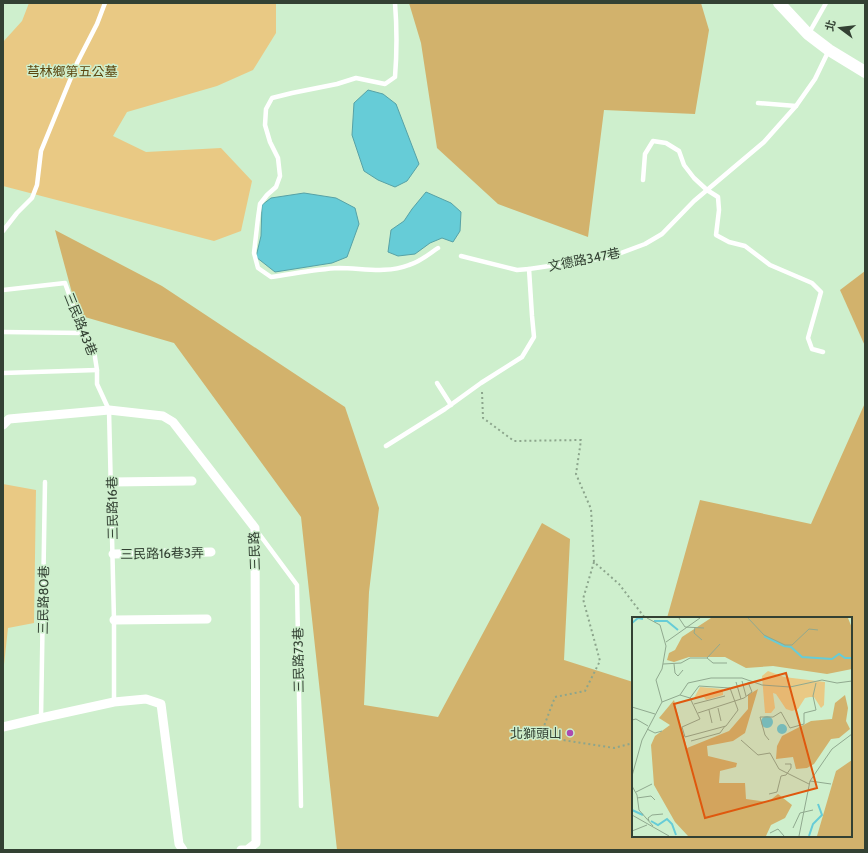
<svg xmlns="http://www.w3.org/2000/svg" width="868" height="853" font-family="Cabin,'Noto Sans TC',sans-serif">
<style>
.green{fill:#e9c984}
.forest{fill:#d2b26c}
.water{fill:#66ccd7;stroke:#57a2a6}
.lines{fill:none;stroke-linecap:round;stroke-linejoin:round}
.path{stroke:#8ca58c;stroke-width:2;stroke-dasharray:2 3;stroke-linecap:butt}
.lane{stroke:#fff;stroke-width:4.5}
.street{stroke:#fff;stroke-width:9}
.secondary{stroke:#fff;stroke-width:12}
.poi-dot{fill:#ab4ab2;stroke:#ceefcd;stroke-width:1.5}
.labels{text-anchor:middle;stroke-width:3;stroke-linejoin:round;paint-order:stroke}
.park-label{font-size:13px;fill:#5c460f;stroke:#ceefcd}
.street-label{font-size:13px;fill:#334133;stroke:#ceefcd}
.poi-label{font-size:13px;fill:#334133;stroke:#ceefcd;text-anchor:end}
.inset-river{fill:none;stroke:#66ccd7;stroke-width:2}
.inset-road{fill:none;stroke:#90a98f;stroke-width:1}
.view{fill:#df580e;fill-opacity:0.15;stroke:#df580e;stroke-width:2}
.inset-edge{fill:none;stroke:#334133;stroke-width:2}
</style>
<rect width="100%" height="100%" fill="#ceefcd"/>
<g class="green">
<polygon points="29,3 276,3 276,33 253,70 217,86 127,112 113,136 146,152 221,148 252,181 241,231 214,241 3,186 3,42 22,21"/>
<polygon points="3,484 36,490 34,623 8,628 3,674"/>
</g>
<g class="forest">
<polygon points="409,3 701,3 709,30 695,114 604,110 588,237 498,204 437,148 421,43"/>
<polygon points="55,230 162,286 345,407 379,508 369,592 364,705 438,717 542,523 570,539 564,660 633,682 633,836 851,836 851,618 667,618 700,500 811,524 865,403 865,850 337,850 301,517 174,343 78,315"/>
<polygon points="865,271 865,346 840,290"/>
</g>
<g class="water">
<polygon points="368,90 383,94 396,104 419,164 407,181 395,187 378,180 364,171 352,135 354,103"/>
<polygon points="426,192 451,203 461,212 460,231 453,242 442,238 430,243 415,254 398,256 388,252 391,230 404,221 412,209"/>
<polygon points="304,193 336,198 355,208 359,224 347,257 332,263 275,272 256,257 261,236 262,205 271,198"/>
</g>
<g class="lines">
<g class="path">
<polyline points="482,392 483,418 514,441 581,440 576,474 591,509 594,562 619,584 645,618"/>
<polyline points="594,562 583,599 600,661 585,691 555,697 541,734 563,740 614,748 633,743"/>
</g>
<g class="lane">
<path d="M395,3C397,28 397,52 395,77L385,84L356,78L337,84L292,93L272,98L266,109L265,125L270,142L278,158L280,176L276,187L267,195L260,204L258,218L254,253L258,268L271,277C293,274 316,269 339,268C362,268 386,274 409,265C420,262 429,254 438,248"/>
<polyline points="809,33 826,3"/>
<polyline points="758,103 796,106"/>
<polyline points="643,180 645,154 653,141 666,143 679,151 684,165 694,178 707,190 718,197 719,210 716,235 729,242 745,246 770,265 812,283 821,292 808,338 812,349 823,352"/>
<polyline points="3,231 17,213 32,198 37,185 41,151 77,63 97,24 105,3"/>
<polyline points="461,256 517,270 529,269"/>
<polyline points="3,290 65,283 83,333 94,351 97,370 97,384 109,410 114,620 114,702"/>
<polyline points="3,332 83,333"/>
<polyline points="3,373 97,370"/>
<polyline points="437,383 451,405"/>
<polyline points="386,446 445,409 481,383 522,357 534,337 532,316 529,269 610,257 645,244 662,234 694,201 764,142 796,106 815,79 829,50"/>
<polyline points="257,531 297,585 301,806"/>
<polyline points="41,718 45,482"/>
</g>
<g class="street">
<polyline points="3,425 9,419 109,410 163,416 173,422 255,528 256,843 247,850 241,850"/>
<polyline points="111,482 192,481"/>
<polyline points="113,554 211,552"/>
<polyline points="114,620 207,619"/>
<polyline points="3,727 41,718 114,702 146,699 161,704 179,844 183,850"/>
</g>
<polyline class="secondary" points="779,3 808,34 829,50 865,72"/>
</g>
<circle class="poi-dot" cx="570" cy="733" r="4"/>
<g class="labels">
<g class="park-label">
<text x="72" y="76">芎林鄉第五公墓</text>
</g>
<g class="street-label">
<text transform="translate(584 259) rotate(-11)" y="5">文德路347巷</text>
<text transform="translate(81 324) rotate(68)" y="5">三民路43巷</text>
<text transform="translate(112 508) rotate(-91)" y="5">三民路16巷</text>
<text transform="translate(254 551) rotate(-92)" y="5">三民路</text>
<text transform="translate(162 553) rotate(-1)" y="5">三民路16巷3弄</text>
<text transform="translate(43 600) rotate(-89)" y="5">三民路80巷</text>
<text transform="translate(298 660) rotate(-91)" y="5">三民路73巷</text>
</g>
<g class="poi-label">
<text x="562" y="738">北獅頭山</text>
</g>
</g>
<g transform="translate(632 617)">
<rect width="220" height="220" fill="#ceefcd"/>
<path d="M136,54L152,60L193,65L192,88L189,91L182,80H178L173,81L166,92L160,94L154,92L144,77L141,76L143,91L139,96H133L130,59ZM68,70L91,72V78L74,83L72,80L62,81Z" fill="#e9c984"/>
<path d="M79,1H216L220,11V52L195,57L141,49L114,51L93,40H57L42,45L35,43L37,36L43,33L50,20ZM126,72L113,116L101,124L75,129L76,139L105,146L104,150L88,154L87,166H113L114,182L136,185L146,177L160,188L153,201L139,208L134,219H56L43,205L22,168L19,128L23,119L38,108L27,101L42,83L55,131L97,114L116,92V78ZM213,78L216,91L214,104L218,112L207,121L199,122L182,147L175,151L164,152L161,140L144,142L145,129L150,119L179,104L200,102L203,86ZM220,143V219H185L204,154Z" fill="#d2b26c"/>
<path d="M129 105a6 6 0 1 1 12 0a6 6 0 1 1-12 0ZM145 112a5 5 0 1 1 10 0a5 5 0 1 1-10 0Z" fill="#66ccd7"/>
<path class="inset-river" d="M22,4H35L46,13M0,6L6,1L11,2M132,19L152,29L159,30L170,40L200,42L207,37L213,41H220M0,193L11,198M19,204L26,208L35,202L40,207L44,218M177,219L181,207L190,198L186,187"/>
<path class="inset-road" d="M15,1L28,8L34,29L30,52L24,63L30,85M47,1L53,10L72,11M116,1L132,18L153,28H160L177,12L186,13M63,10L62,16L70,23M34,25L68,1M75,41L88,27M31,47L49,46L58,41H75L81,46H95M42,47L43,56L46,59L51,53M110,64L114,79M104,65L109,82M48,78L56,66L79,61H110L130,68L158,70L190,63L205,66L220,64M62,87L93,79M0,90L23,97M86,91L89,104M77,93L80,106M66,96L112,81L120,75L116,65M0,103L4,102L16,109M15,112L23,116L30,114M109,123L126,138L138,136L147,152L177,167M137,123L133,118L128,100H141L149,95L158,111L172,107V96L184,93L181,79L184,66M59,124L88,116L93,109M0,159L10,123L30,85L48,78L58,81L67,69L98,71L106,93L94,109L53,120L50,110L68,102L58,81M178,164L199,167M0,169L5,178L7,193L21,209M4,175L20,167M137,177L145,175L149,159L154,158L159,151V147H153M5,181L19,179L23,183M0,198L37,219M17,204L16,201L20,198L31,197M161,211L168,196L181,193M0,214L15,208M138,216L146,212L152,219M167,219L178,164L200,132L220,117"/>
<path class="view" d="M154,56L185,171L73,201L42,87Z"/>
<rect width="220" height="220" class="inset-edge"/>
</g>
<rect width="868" height="853" fill="none" stroke="#334133" stroke-width="8"/>
<g transform="translate(840 28) rotate(285)" stroke="#ceefcd" stroke-width="3" paint-order="stroke">
<path d="M0-3L7 15L0 10L-7 15Z" fill="#334133"/>
<text y="-6" font-size="11" font-weight="bold" text-anchor="middle" fill="#334133">北</text>
</g>
</svg>
